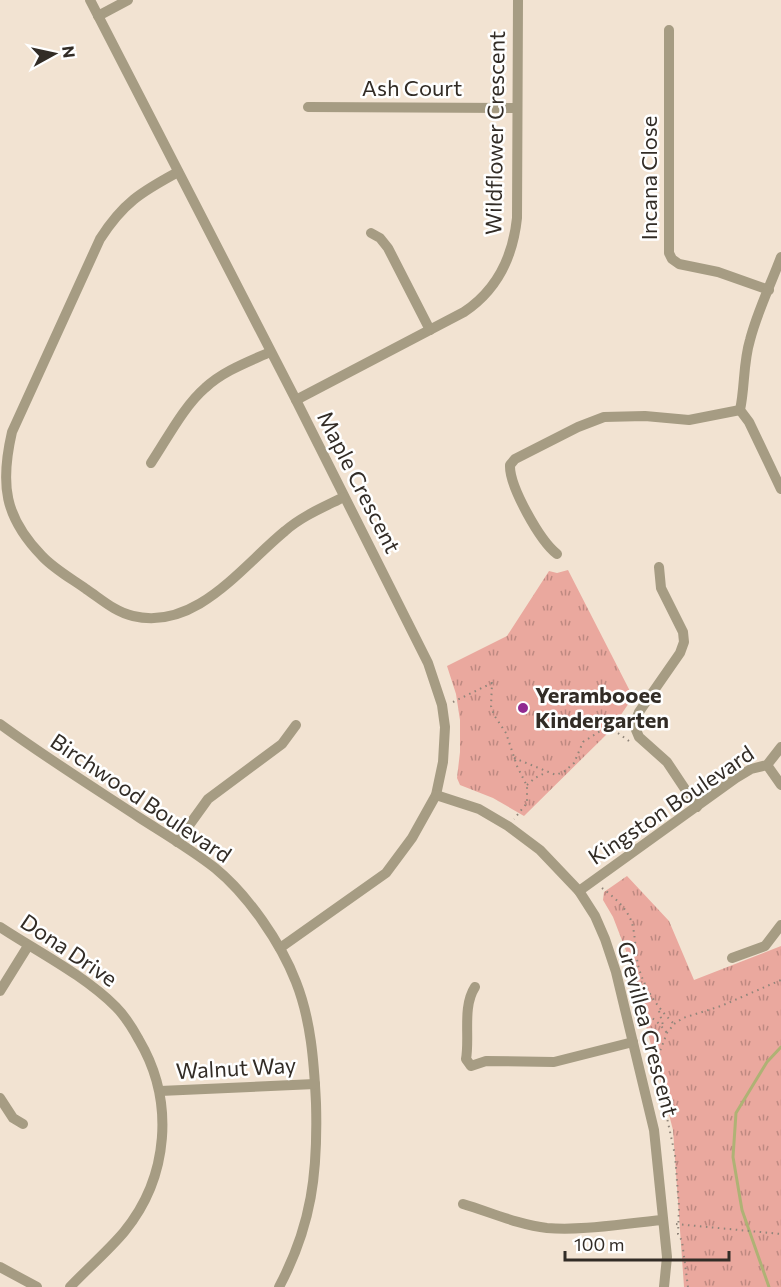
<svg xmlns="http://www.w3.org/2000/svg" width="781" height="1287" font-family="Commissioner,sans-serif">
<style>
.park{fill:url(#park-tufts)}
.lines{fill:none;stroke-linecap:round;stroke-linejoin:round}
.stream{stroke:#afb275;stroke-width:3}
.path{stroke:#90857a;stroke-width:2;stroke-dasharray:1.5 4.5;stroke-linecap:butt}
.minor{stroke:#a69c83;stroke-width:10}
.poi-dot{fill:#902a90;stroke:#fff;stroke-width:2}
.labels{text-anchor:middle;stroke-width:5;stroke-linejoin:round;paint-order:stroke}
.street-label{font-size:22px;fill:#322c26;stroke:#fff}
.poi-label{font-size:22px;font-weight:bold;fill:#322c26;stroke:#fff;text-anchor:start}
</style>
<defs>
<pattern id="park-tufts" width="24" height="20" patternUnits="userSpaceOnUse" patternTransform="scale(1.5)"><rect width="24" height="20" fill="#eaa89e"/><path d="M3 7l-1-3M5 7V3M7 7l1-3M15 17l-1-3M17 17v-4M19 17l1-3" fill="none" stroke="#be8981"/></pattern>
</defs>
<rect width="100%" height="100%" fill="#f2e3d2"/>
<g class="park">
<polygon points="568,570 633,697 610,731 524,816 493,798 460,785 457,778 460,752 460,720 456,694 447,666 507,636 549,571 557,573"/>
<polygon points="627,876 669,921 694,980 781,946 781,1287 684,1287 673,1130 628,956 613,917 603,900 604,892"/>
</g>
<g class="lines">
<polyline class="stream" points="769,1287 742,1210 733,1157 736,1113 767,1062 781,1047"/>
<g class="path">
<polyline points="453,702 492,683 491,706 494,715 506,733 517,766 527,786 527,803 514,819"/>
<polyline points="514,758 556,775 565,771 574,763 583,742 608,726 629,741"/>
<polyline points="527,785 535,778 547,772"/>
<path d="M602,888C614,897 627,908 632,923C636,938 635,954 639,969C646,991 658,1008 674,1024"/>
<polyline points="659,1011 663,1025"/>
<path d="M636,1013C649,1012 659,1023 667,1033"/>
<polyline points="676,1224 781,1234"/>
<polyline points="688,1287 682,1241 678,1234 679,1207 675,1155 664,1104 659,1063 660,1051 667,1033 674,1024 683,1018 721,1006 781,980"/>
</g>
<g class="minor">
<polyline points="90,0 296,400 428,663 442,705 445,727 443,762 436,795 412,838 386,873 280,948"/>
<polyline points="98,16 128,0"/>
<polyline points="669,30 669,253 672,259 679,264 718,272 769,290"/>
<polyline points="308,107 517,108"/>
<path d="M178,172C141,192 123,203 100,239L12,432C0,484 4,517 42,556C54,569 72,579 86,589C101,599 115,612 133,616C196,631 242,566 285,531C302,516 324,507 344,497"/>
<polyline points="371,233 380,238 388,248 430,330"/>
<path d="M781,257C771,284 757,312 750,340C743,363 745,387 740,410L749,422L781,489"/>
<path d="M296,400L464,312C497,290 513,256 517,218L518,0"/>
<path d="M151,463C167,439 184,406 205,388C223,371 248,362 270,352"/>
<path d="M557,554C540,541 509,486 510,465L515,459L578,427L604,417L645,416L689,420L740,410"/>
<polyline points="659,567 661,588 683,632 684,642 680,653 639,712 634,725 639,737 667,762 697,807"/>
<path d="M0,724C45,757 93,787 140,818C165,834 192,850 215,868C248,895 281,943 296,982C311,1020 314,1062 316,1103C318,1172 312,1225 279,1287"/>
<polyline points="767,765 781,785"/>
<polyline points="436,795 479,809 508,826 540,850 579,891 595,916 605,939 616,972 654,1130 667,1257 664,1287"/>
<polyline points="177,842 208,799 282,744 296,725"/>
<polyline points="579,891 736,778 751,769 767,765 781,747"/>
<path d="M0,927C38,952 84,975 116,1007C125,1016 133,1029 139,1040C175,1101 169,1177 124,1232C108,1251 88,1268 70,1287"/>
<polyline points="732,958 765,946 781,925"/>
<path d="M475,987C462,1007 470,1037 466,1059L471,1066L486,1061L554,1062L633,1042"/>
<polyline points="0,991 28,946"/>
<polyline points="160,1091 315,1084"/>
<polyline points="0,1098 13,1118 23,1124"/>
<path d="M463,1204C490,1212 519,1225 547,1228C585,1231 625,1223 663,1220"/>
<polyline points="0,1267 37,1287"/>
</g>
</g>
<circle class="poi-dot" cx="523" cy="708" r="6"/>
<g class="labels">
<g class="street-label">
<text x="412" y="96">Ash Court</text>
<text transform="translate(495 133) rotate(-89)" y="8">Wildflower Crescent</text>
<text transform="translate(649 178) rotate(-90)" y="8">Incana Close</text>
<text transform="translate(359 482) rotate(63)" y="8">Maple Crescent</text>
<text transform="translate(141 798) rotate(34)" y="8">Birchwood Boulevard</text>
<text transform="translate(671 805) rotate(-34)" y="8">Kingston Boulevard</text>
<text transform="translate(69 950) rotate(34)" y="8">Dona Drive</text>
<text transform="translate(648 1029) rotate(75)" y="8">Grevillea Crescent</text>
<text transform="translate(236 1068) rotate(-3)" y="8">Walnut Way</text>
</g>
<g class="poi-label">
<text x="535" y="703">Yerambooee<tspan x="535" dy="25">Kindergarten</tspan></text>
</g>
</g>
<g transform="translate(54 54) rotate(82)" stroke="#ffffff" stroke-width="4.5" paint-order="stroke">
<path d="M0-4.5L10 22L0 15L-10 22Z" fill="#322c26"/>
<text y="-9" font-size="16" font-weight="bold" text-anchor="middle" fill="#322c26">N</text>
</g>
<path d="M565 1251v9h164v-9" fill="none" stroke="#322c26" stroke-width="3"/>
<text x="574" y="1251" font-size="18" fill="#322c26" stroke="#ffffff" stroke-width="4.5" paint-order="stroke">100 m</text>
</svg>
